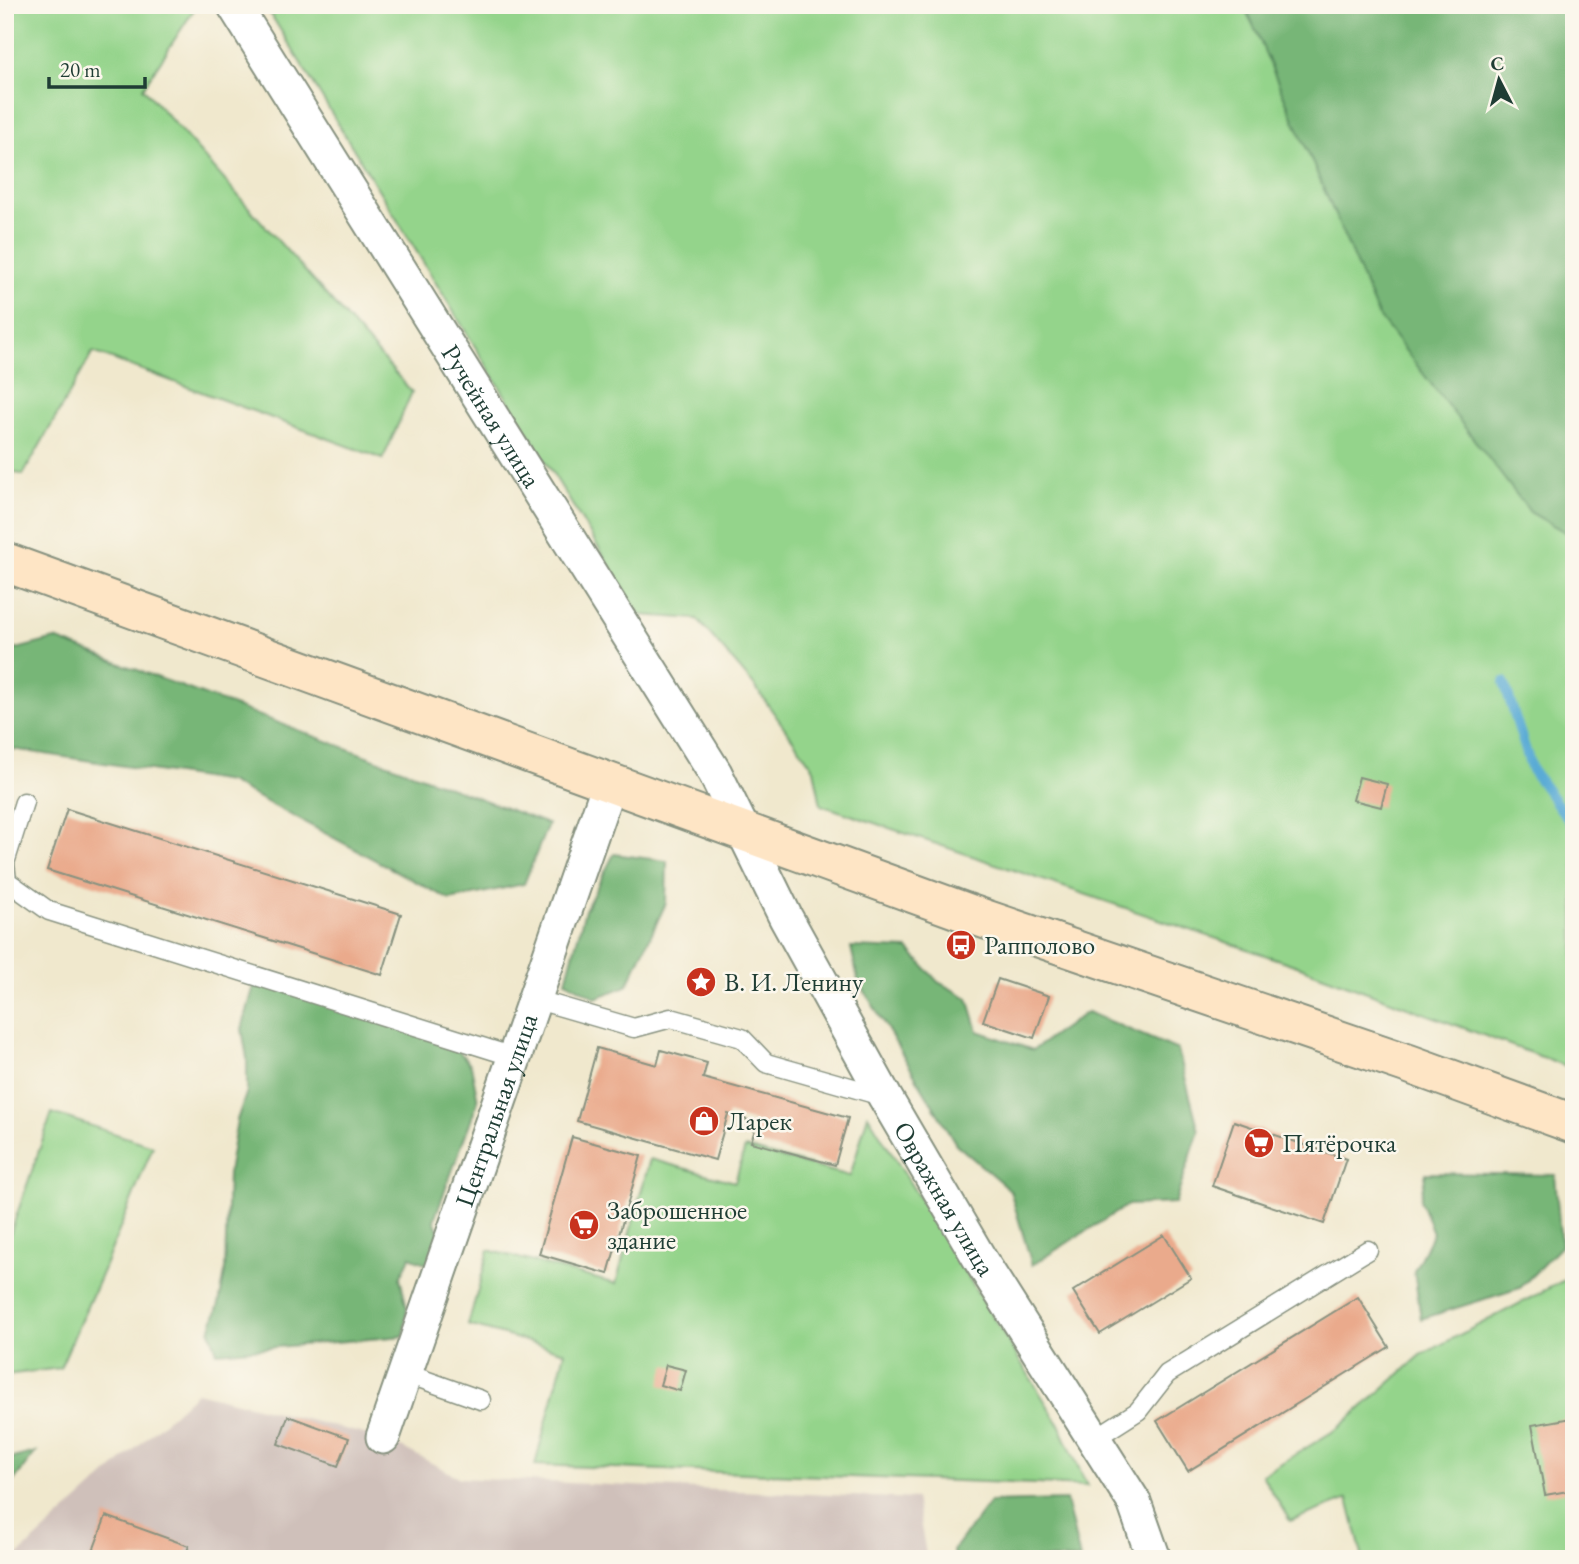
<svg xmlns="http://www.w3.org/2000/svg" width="1579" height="1564" font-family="'EB Garamond',serif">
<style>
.industrial{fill:#cfc0ba}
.green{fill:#94d48b;stroke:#5a8860;stroke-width:2}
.forest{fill:#77b677;stroke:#4b7a56;stroke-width:2}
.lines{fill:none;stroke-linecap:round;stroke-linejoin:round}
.stream{stroke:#5aabd5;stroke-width:10}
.building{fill:#eaaa8c}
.service-casing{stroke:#889280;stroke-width:21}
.minor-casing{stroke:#889280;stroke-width:37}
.secondary-casing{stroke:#889280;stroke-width:42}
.service{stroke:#fff;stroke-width:18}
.minor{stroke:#fff;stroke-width:33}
.secondary{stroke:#fee5c5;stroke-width:38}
.labels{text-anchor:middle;stroke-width:5;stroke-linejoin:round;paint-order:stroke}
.street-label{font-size:26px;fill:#1f3d34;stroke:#fbf7ec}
.poi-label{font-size:26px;fill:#1f3d34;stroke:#fbf7ec;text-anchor:start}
</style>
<rect width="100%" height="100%" fill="#fbf7ec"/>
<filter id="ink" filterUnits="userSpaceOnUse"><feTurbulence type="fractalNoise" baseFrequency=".0143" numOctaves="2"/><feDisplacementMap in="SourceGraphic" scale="14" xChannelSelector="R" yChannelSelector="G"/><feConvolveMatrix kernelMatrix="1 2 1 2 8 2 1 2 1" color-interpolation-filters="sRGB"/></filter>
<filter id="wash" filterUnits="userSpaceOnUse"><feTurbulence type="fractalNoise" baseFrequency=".00686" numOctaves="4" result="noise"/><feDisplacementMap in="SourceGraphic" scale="28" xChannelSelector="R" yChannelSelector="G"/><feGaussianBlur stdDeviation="1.57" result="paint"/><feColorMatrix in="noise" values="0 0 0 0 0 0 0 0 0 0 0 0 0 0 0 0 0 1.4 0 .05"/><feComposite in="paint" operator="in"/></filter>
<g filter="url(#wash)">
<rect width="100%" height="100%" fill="#f0e8cd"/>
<polygon class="industrial" points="197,1392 388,1440 460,1478 916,1499 927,1559 14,1559"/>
<g class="green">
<polygon points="5,5 197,5 143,88 412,392 383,459 93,352 23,475 5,469"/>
<polygon points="265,5 1242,5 1530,512 1574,537 1574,1069 1300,967 821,805 814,769 753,684 697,619 640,615"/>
<polygon points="52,1113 153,1146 104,1268 60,1368 5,1375 5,1233 10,1234"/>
<polygon points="868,1115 1059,1424 1087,1486 535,1465 565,1352 468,1325 489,1250 616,1284 650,1159 735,1182 745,1148 850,1176"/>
<polygon points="1574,1275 1574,1559 1363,1559 1348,1499 1290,1521 1262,1475 1340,1427 1421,1355"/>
</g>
<g class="forest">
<polygon points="1242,5 1574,5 1574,537 1530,512 1378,315 1249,15"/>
<polygon points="55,639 548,824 524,884 450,900 229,782 5,748 5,652"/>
<polygon points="614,854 667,861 666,903 627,986 596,998 566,981 585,910"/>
<polygon points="851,947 908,949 938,982 968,998 978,1031 1033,1050 1087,1012 1178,1050 1199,1131 1175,1203 1128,1205 1032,1265 1010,1190 956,1144 858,980"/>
<polygon points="255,982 451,1042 471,1065 478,1101 434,1220 440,1234 430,1265 410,1257 400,1278 407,1308 404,1336 217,1352 210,1331 219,1304 225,1272 228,1173 237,1120 247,1091 247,1058 242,1029"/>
<polygon points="1426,1173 1555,1175 1561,1246 1520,1288 1421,1319 1414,1271 1433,1233 1420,1200"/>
<polygon points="36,1452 5,1492 5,1460"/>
<polygon points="1066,1500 1080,1559 955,1559 953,1551 990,1502"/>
</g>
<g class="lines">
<polyline class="stream" points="1504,682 1532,770 1574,827"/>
</g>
<g id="blocks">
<g class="building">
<polygon points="1359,777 1387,784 1381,807 1353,800"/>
<polygon points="67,809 401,914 382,975 47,870"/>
<polygon points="998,979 1049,996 1034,1038 983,1021"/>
<polygon points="597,1048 657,1065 661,1050 707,1063 703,1078 848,1118 835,1165 751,1142 757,1123 728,1114 715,1160 577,1121"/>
<polygon points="1234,1121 1346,1159 1324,1224 1212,1186"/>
<polygon points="572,1137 641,1156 608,1274 539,1254"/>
<polygon points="1164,1235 1191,1278 1100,1334 1073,1291"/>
<polygon points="1358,1297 1389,1347 1188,1471 1157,1421"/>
<polygon points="666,1365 686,1370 680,1391 660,1385"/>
<polygon points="288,1416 349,1438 338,1466 278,1444"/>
<polygon points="1572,1418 1574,1430 1574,1490 1545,1495 1532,1425"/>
<polygon points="106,1516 189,1546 184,1559 90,1559"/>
</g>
</g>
</g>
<g filter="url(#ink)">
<use href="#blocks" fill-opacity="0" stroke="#889280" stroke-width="2"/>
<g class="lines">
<g class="service-casing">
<g id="service">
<polyline points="24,802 5,863 7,881 49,911 514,1057"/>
<polyline points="534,999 634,1028 671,1018 742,1038 766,1063 885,1097"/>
<polyline points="405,1373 481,1400"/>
<polyline points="1094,1439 1138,1411 1167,1374 1368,1250"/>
</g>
</g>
<g class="minor-casing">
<g id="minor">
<path id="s1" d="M234,5L715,773L786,918L885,1097L981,1261L1134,1502L1154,1559"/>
<path id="s2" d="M383,1437L610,781"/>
</g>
</g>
<g class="secondary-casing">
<polyline id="secondary" points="5,562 970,914 1409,1064 1574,1124"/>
</g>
<use href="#service" class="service"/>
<use href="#minor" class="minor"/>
<use href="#secondary" class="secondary"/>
</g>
</g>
<defs>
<g id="bus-disc" transform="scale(1.575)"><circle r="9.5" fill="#c8321e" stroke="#fbf7ec"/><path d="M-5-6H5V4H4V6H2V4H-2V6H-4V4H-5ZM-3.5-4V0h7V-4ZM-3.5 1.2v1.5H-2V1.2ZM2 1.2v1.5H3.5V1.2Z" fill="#fff"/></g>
<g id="sight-disc" transform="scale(1.575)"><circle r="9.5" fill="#c8321e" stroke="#fbf7ec"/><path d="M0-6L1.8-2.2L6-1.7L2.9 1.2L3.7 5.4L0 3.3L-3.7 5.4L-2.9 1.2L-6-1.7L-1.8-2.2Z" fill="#fff"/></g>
<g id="shop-disc" transform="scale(1.575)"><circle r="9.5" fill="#c8321e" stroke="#fbf7ec"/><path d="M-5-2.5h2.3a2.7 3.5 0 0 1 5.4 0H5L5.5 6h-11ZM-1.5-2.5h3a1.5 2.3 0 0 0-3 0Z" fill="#fff"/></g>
<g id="supermarket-disc" transform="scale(1.575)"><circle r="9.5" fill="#c8321e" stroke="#fbf7ec"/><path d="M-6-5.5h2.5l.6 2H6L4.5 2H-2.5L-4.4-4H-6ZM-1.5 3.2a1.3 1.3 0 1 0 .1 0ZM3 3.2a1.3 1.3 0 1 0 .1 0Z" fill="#fff"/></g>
</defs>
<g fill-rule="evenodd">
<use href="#bus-disc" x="961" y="945"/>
<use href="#sight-disc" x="701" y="982"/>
<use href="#shop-disc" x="704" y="1121"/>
<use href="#supermarket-disc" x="1259" y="1143"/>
<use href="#supermarket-disc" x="584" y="1225"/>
</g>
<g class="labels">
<g class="street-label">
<text dy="9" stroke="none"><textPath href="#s1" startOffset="485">Ручейная улица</textPath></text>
<text dy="9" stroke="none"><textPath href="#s2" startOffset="346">Центральная улица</textPath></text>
<text dy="9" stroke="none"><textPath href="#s1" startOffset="1390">Овражная улица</textPath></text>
</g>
<g class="poi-label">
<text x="984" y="954">Рапполово</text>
<text x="724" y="991">В. И. Ленину</text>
<text x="727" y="1130">Ларек</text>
<text x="1282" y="1152">Пятёрочка</text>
<text x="607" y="1219">Заброшенное<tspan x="607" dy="30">здание</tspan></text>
</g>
</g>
<rect width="1579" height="1564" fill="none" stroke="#fbf7ec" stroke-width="28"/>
<g transform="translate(1499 80) rotate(354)" stroke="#fbf7ec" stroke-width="5" paint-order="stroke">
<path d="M0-5L12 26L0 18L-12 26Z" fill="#1f3d34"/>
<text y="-10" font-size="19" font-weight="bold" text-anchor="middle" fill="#1f3d34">С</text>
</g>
<path d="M49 77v10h96v-10" fill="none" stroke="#1f3d34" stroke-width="3.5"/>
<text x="60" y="77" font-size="21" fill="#1f3d34" stroke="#fbf7ec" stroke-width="5" paint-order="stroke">20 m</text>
</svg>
